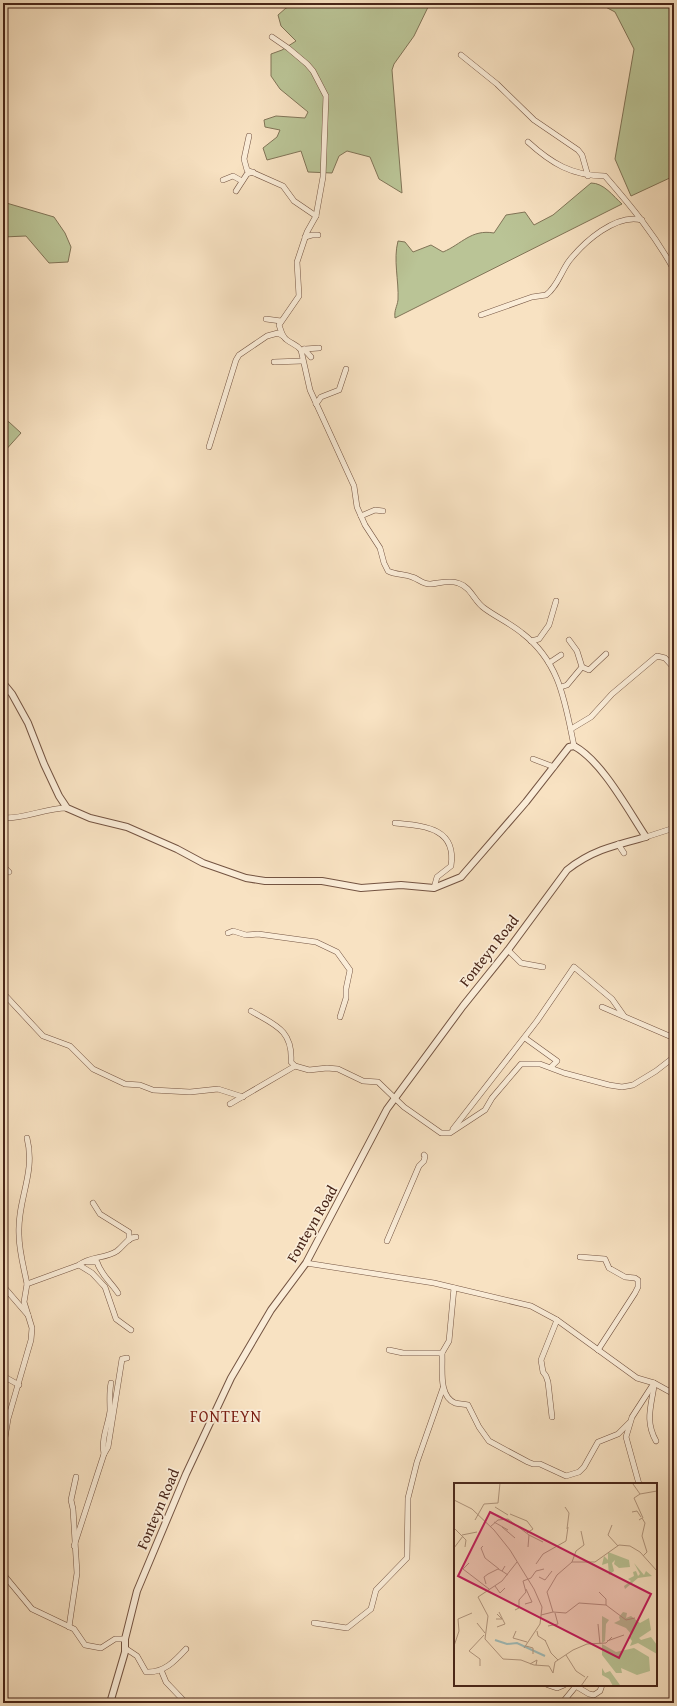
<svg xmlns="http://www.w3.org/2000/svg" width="677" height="1706" font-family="'Gentium Book Plus',serif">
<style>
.green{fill:#bac496;stroke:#817457}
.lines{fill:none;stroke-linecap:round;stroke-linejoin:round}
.minor-casing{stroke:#745442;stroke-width:6}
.tertiary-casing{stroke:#745442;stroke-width:8}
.minor{stroke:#faecd7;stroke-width:5}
.tertiary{stroke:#faecd7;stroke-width:6}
.labels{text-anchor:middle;stroke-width:3.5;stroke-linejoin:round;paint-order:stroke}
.street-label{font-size:15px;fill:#482518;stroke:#faecd7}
.neighbourhood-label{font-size:16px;letter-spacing:1px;fill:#7a1f14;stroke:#faecd7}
.inset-river{fill:none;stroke:#9fbcba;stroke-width:2}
.inset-road{fill:none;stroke:#b2967e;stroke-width:1}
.view{fill:#c2185b;fill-opacity:0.15;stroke:#c2185b;stroke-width:2}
.inset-edge{fill:none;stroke:#482518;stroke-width:2}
</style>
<rect width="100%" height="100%" fill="#f8e2c2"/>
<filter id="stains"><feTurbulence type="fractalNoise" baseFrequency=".005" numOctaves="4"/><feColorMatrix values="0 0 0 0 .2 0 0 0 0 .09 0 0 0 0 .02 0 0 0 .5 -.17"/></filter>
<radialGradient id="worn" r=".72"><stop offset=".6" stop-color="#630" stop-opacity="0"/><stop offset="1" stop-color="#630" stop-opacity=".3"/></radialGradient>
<g class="green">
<polygon points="293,3 430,3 414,36 394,64 392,70 402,193 379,179 370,157 347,151 339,156 332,173 308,172 301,151 267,160 263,148 277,137 280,130 265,127 264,120 276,116 305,118 308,112 280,89 271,76 271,54 282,50 296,41 281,26 278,15 286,8 292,6"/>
<polygon points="598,3 674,3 674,176 631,196 615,159 634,49 615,12"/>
<path d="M591,183C604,183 613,196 622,204L395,318C394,310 397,307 398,300C399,280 393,260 398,241L405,242L413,252L431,245L443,252C462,244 471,229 494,233L506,215L525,212L534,225L553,215Z"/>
<polygon points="3,202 54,217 65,233 71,247 68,262 49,263 26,236 3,237"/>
<polygon points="3,419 9,422 21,433 3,453"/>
</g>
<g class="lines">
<g class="minor-casing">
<g id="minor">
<path d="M272,37L288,48L307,64L313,71L326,96L323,177L316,216L307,232L297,262L299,296L279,325C281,330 282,337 287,340C292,344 296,344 301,350L310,390L354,486L357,507L365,525L380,548L384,563L388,571C396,575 404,574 412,577C419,579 423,585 431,584C440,583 449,580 458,583C471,587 474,601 484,608C496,617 510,623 522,633C560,662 565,702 574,746"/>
<polyline points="461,55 497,84 534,120 578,150 582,155 588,176"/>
<polyline points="249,136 244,159 247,170 283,186 294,201 316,216"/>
<path d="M528,142C551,163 572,176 605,176C631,206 655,235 674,270"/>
<polyline points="223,180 233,176 242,181"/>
<polyline points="236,191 247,174 253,172"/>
<polyline points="305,237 312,235 318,235"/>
<path d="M481,315L532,297L546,295C557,287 561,272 569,261C584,242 616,213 642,220"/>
<polyline points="266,319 281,321"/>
<polyline points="304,349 311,357"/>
<polyline points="305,349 319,348"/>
<polyline points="274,362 302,361"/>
<polyline points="316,404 321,397 339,390 346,369"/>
<polyline points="209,447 236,360 239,355 267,336 278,333 283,336"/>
<polyline points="361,516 375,510 383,511"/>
<polyline points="531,641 539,639 549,625 556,601"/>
<polyline points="549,663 561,655"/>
<polyline points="582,667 589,670 606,654"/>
<polyline points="561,687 567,685 582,667 577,651 569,640"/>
<polyline points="571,729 591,717 612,694 657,656 665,658 674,668"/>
<polyline points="533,759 554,767"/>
<path d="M3,818C25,819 45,808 67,808"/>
<path d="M395,823C423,826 457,827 451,866L437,877L434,888"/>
<polyline points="646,837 674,828"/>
<polyline points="618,844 624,853"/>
<polyline points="3,866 9,872"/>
<polyline points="228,933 233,931 246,935 258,934 316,942 337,952 350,970 346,989 346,998 340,1017"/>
<polyline points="508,950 521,963 543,967"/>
<polyline points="3,993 43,1036 70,1046 93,1069 125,1084 140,1085 153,1090 190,1092 218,1089 243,1097"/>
<polyline points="602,1007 674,1038"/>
<path d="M251,1011C275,1025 293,1030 291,1062L295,1066L309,1070L327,1068L338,1069L363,1081L378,1082L404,1107L441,1133H450L485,1110L492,1098L521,1064H540L564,1073L609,1085L622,1087L633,1085L656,1071L674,1057"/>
<polyline points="525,1038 557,1061 551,1067"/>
<polyline points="230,1104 295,1066"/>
<polyline points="453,1129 537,1021 574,967 612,999 624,1016"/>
<polyline points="93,1203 100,1214 129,1232 129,1240"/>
<polyline points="387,1241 419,1166 424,1161 425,1156 424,1155"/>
<polyline points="580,1257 605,1259 609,1268 625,1277 635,1278 638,1280 638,1287 635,1293 598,1350"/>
<path d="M87,1262H97C101,1275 111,1282 118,1293"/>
<polyline points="306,1263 434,1283 531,1306 557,1320 637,1378 654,1383 674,1394"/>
<polyline points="79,1265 92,1273 105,1287 116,1319 131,1330"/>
<path d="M27,1284C24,1268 19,1251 19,1235C17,1199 36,1174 27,1138"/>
<polyline points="3,1286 28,1315"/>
<polyline points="389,1350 403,1353 442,1353 449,1341 454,1288"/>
<path d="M442,1353C443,1368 438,1396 455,1403C459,1404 464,1404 468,1405L479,1427L489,1441L528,1462L533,1464H540L566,1476L579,1472L584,1467L598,1442L618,1434L629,1423"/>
<polyline points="3,1376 19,1385"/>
<path d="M654,1386C651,1407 645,1421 656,1441"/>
<polyline points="552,1417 548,1382 546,1376 543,1372 541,1360 557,1320"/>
<path d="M3,1450L8,1419L31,1340L32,1328L24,1302L27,1284L79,1265C90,1256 105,1259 117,1251C124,1246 128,1237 136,1237"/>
<polyline points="104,1454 108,1447 122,1359 127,1358"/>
<polyline points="639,1484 626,1437 632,1417 654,1383"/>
<path d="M74,1546L104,1454C101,1438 108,1426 110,1411C110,1401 109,1393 111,1383"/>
<polyline points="3,1574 32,1609 74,1629 85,1645 101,1648 115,1639 125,1639"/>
<polyline points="314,1623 347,1628 371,1609 376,1590 407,1558 408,1498 417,1462 443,1388"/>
<polyline points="69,1627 77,1573 73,1509 71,1500 76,1477"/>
<path d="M125,1648L137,1656L146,1672C164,1673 175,1661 186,1649"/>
<polyline points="161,1670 166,1682 186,1703"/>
<polyline points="548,1685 557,1688 564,1685"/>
<polyline points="574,1685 589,1694 594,1695 600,1691 602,1685"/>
<polyline points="562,1703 576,1686"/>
</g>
</g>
<g class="tertiary-casing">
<path id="tertiary" d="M3,683L12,694L28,723L44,764L59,796L67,808L90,818L127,827L177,849L203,863L246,878L265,881H322L361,888L401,885L434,888L461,877L526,802L569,747L574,746C602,761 628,810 646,837C616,845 592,850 567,870L508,950L463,1006L387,1109L306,1263L271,1310L231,1378L186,1474L137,1591L125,1639V1652L110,1703"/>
</g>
<use href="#minor" class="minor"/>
<use href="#tertiary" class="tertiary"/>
</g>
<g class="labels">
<g class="street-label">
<text transform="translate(489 951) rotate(-52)" y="5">Fonteyn Road</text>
<text transform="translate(312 1224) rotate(-60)" y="5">Fonteyn Road</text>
<text transform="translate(158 1509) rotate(-67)" y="5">Fonteyn Road</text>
</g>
<g class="neighbourhood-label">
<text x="226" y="1422">FONTEYN</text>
</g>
</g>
<g transform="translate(454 1483)">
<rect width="203" height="203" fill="#f8e2c2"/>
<path d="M154,69L175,77L176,84L165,85L160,81L161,77L158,80L160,88L155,92L154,80L148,82L150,73L154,77ZM180,80L190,92L192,88L198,93L184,95L171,106L170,103L177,98L174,96L180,93L179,89L182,88L184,93L186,91ZM169,129L173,130L172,135L177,133L186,140L195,135L197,147L185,155L187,157L197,154L203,162V171L184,160L176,163L178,158L175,154L178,152L172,145L160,140L166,137L165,134ZM148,133L155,137L152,141L151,158L148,160ZM148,161L162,169L180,165L195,174L196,188L183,192L167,185L168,190H162L148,172ZM148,185L151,190L156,188L166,202L174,203H159L155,196L148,192Z" fill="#bac496"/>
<path class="inset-river" d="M41,157L53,161L63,160L91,173"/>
<path class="inset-road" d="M179,1L186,11L203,8M186,11L180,15L189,35M0,17L18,26L40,47L56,67L80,106L88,124L86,141L70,165M41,24L54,32M111,24L115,30L113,46M178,29L183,28L187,34M56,31L73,38L79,46L73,50M21,37L30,21L44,20L46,0M185,37L188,35L191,40L188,53L193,69L189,73M40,39L54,47M158,42L154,52L164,63M36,44L44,37L54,36L75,52L74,64M48,44L61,55M0,45L12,57L11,64M8,52L23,49M75,52L89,59M29,63L27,65L31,75L45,86M0,65L9,53M63,79L48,98L24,114L34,133L31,156L49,176L67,177L80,182L95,183L99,190L101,179L119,167L133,161L152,160L158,154M118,79L122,68L130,62L127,48M15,80L9,86L35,106M82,81L89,71L112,58L114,44M51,83L48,88L54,92M85,94L91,97L98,88M32,101L30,94L34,91L44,86L48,88M41,103L46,110L51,105M145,109L152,116V122M71,121L78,119L72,106M61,127L65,125V117L72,109L69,98L77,95L82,88L90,86M99,129L112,130L125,120L152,122L172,137L181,135M87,132L99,129L93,109L103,92L118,79H141L165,62L176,63L186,69L203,88M42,136H48L43,131M23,140L31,150M144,141L146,161M94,143L104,141L101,130M43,144L51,141L45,129M62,148L59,155L73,159M83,148L84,153L92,158M91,157L97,170L104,177M153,158L170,152M0,163L5,148L4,136L18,130M72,163L79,165V171M112,172L122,188L131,194M76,181L83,177L82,182M26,183V176L15,168L30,152M127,203L134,193"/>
<path class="view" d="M36,29L197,111L165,175L4,93Z"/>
<rect width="203" height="203" class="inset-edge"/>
</g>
<rect width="677" height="1706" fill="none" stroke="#f8e2c2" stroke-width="16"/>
<rect x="4" y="4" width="669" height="1698" fill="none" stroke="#482518" stroke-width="2"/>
<rect x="8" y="8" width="661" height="1690" fill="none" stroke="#482518"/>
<rect width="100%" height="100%" filter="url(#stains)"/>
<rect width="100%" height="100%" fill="url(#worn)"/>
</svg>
